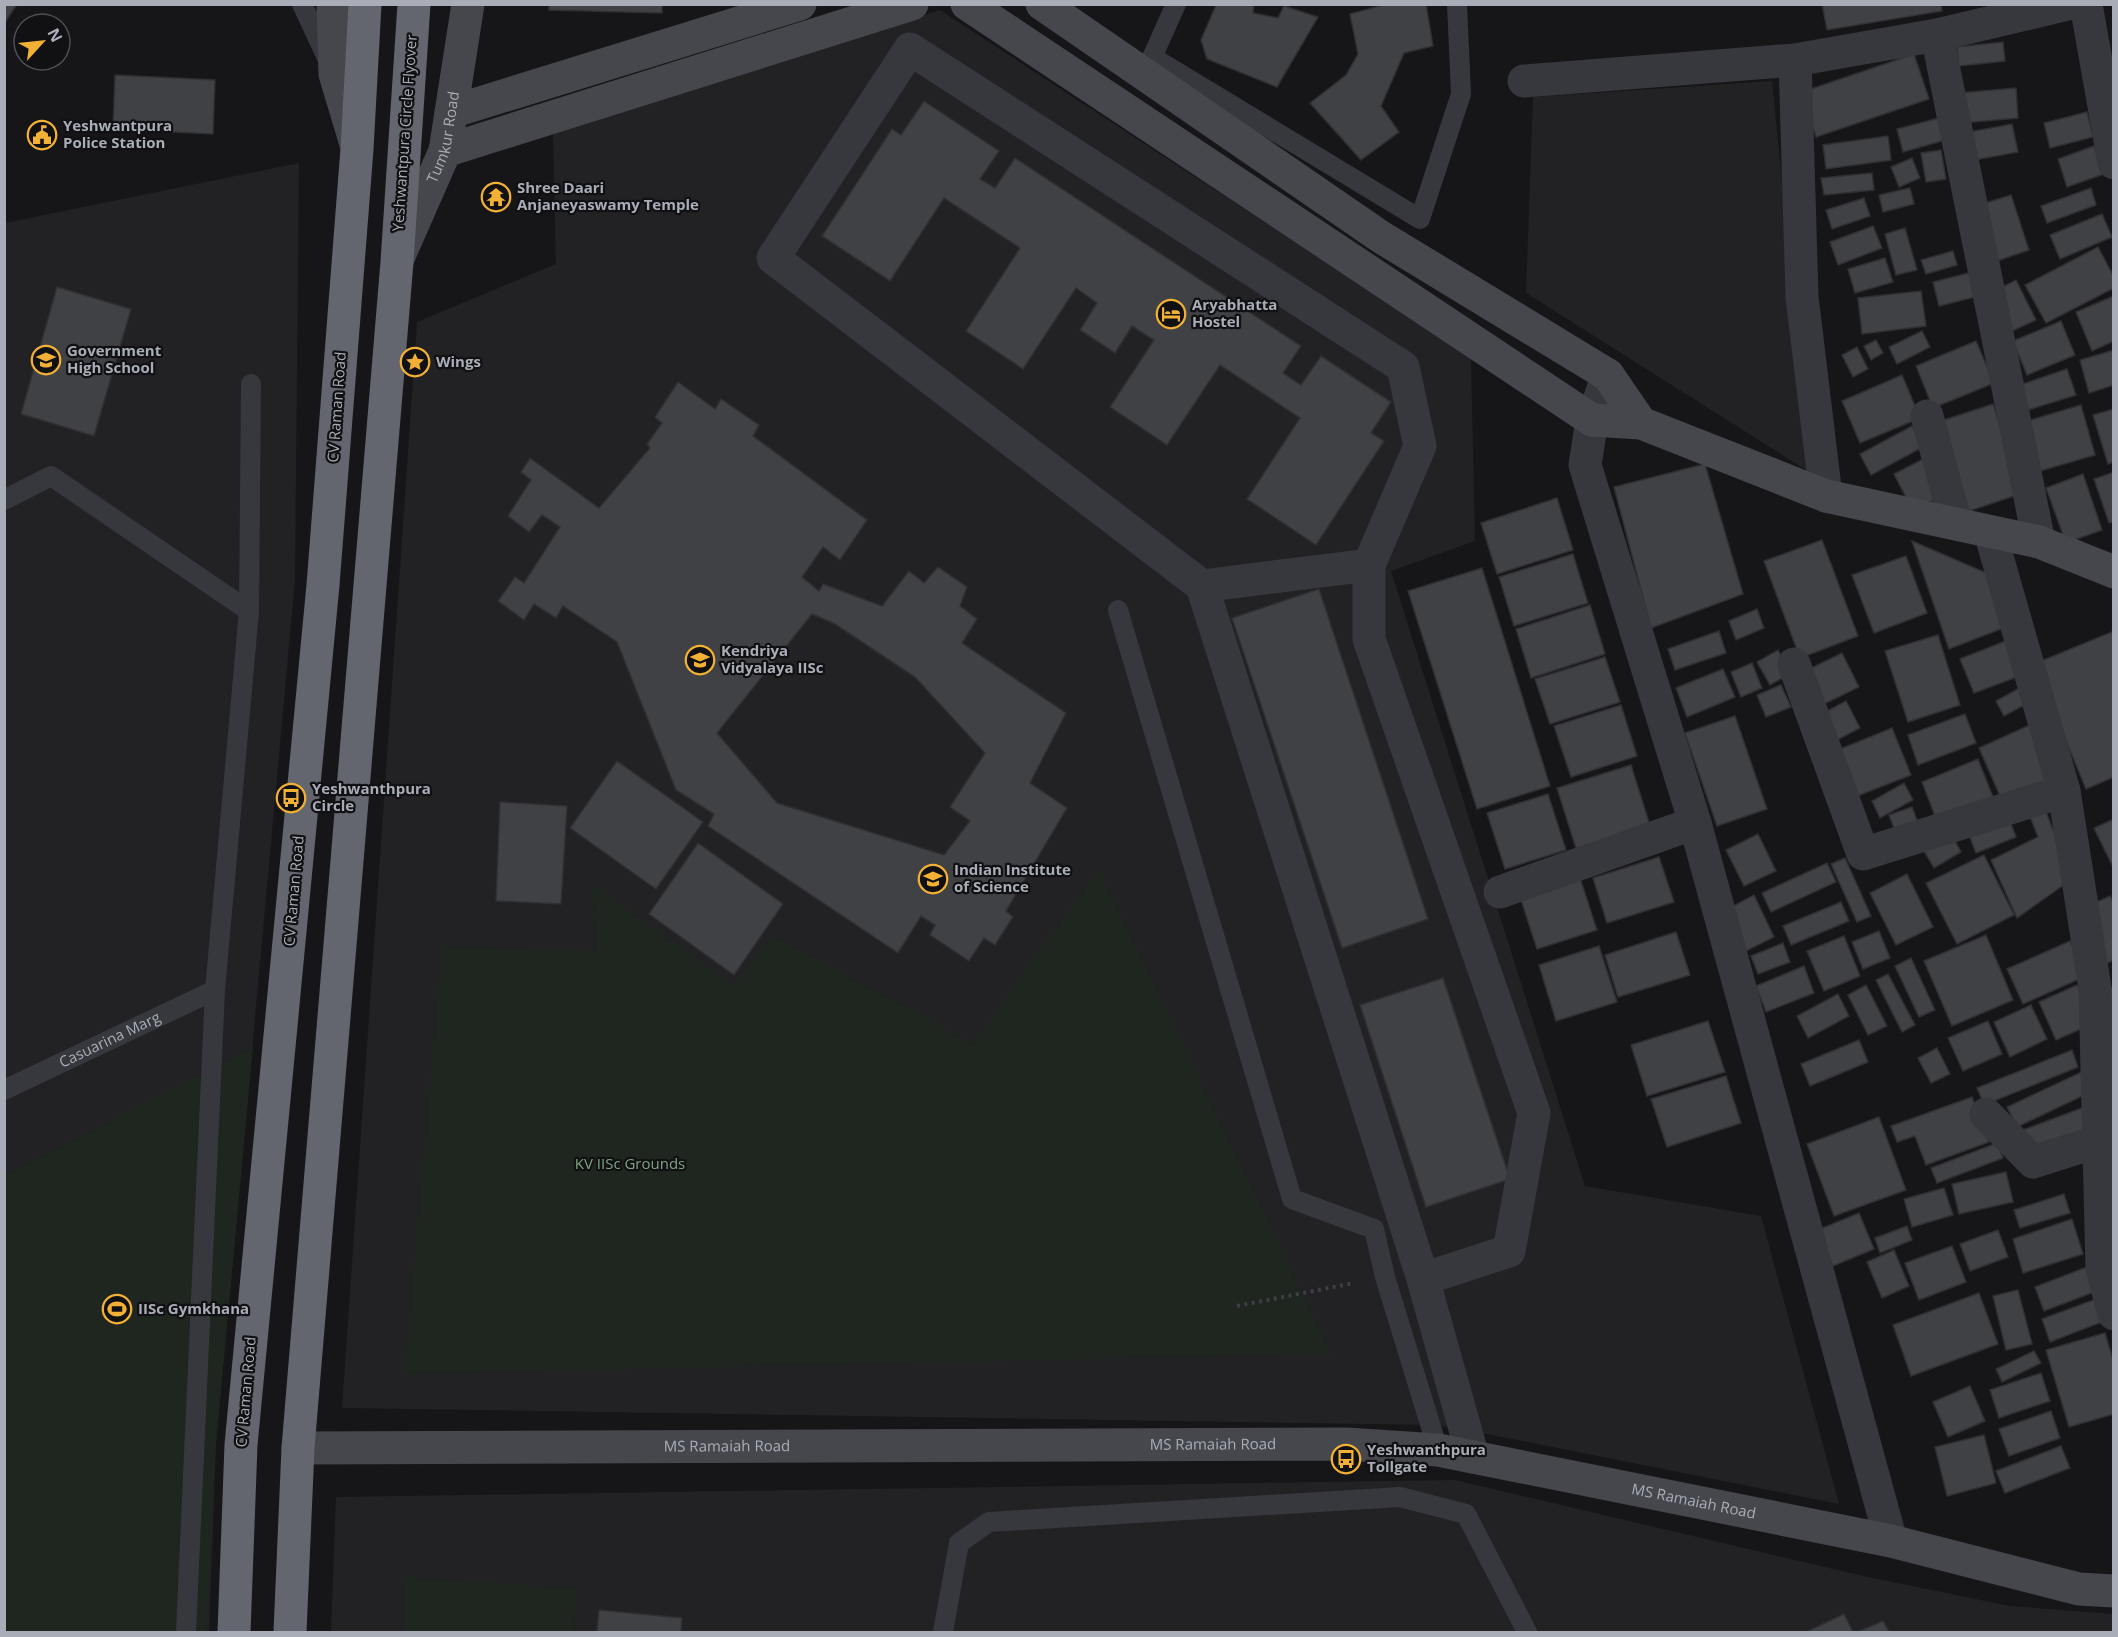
<svg xmlns="http://www.w3.org/2000/svg" width="2118" height="1637" font-family="'Open Sans',sans-serif">
<style>
.built{fill:#222225}
.green{fill:#1e261f}
.building{fill:#404145;stroke:#303034;stroke-width:1.5;fill-rule:evenodd}
.lines{fill:none;stroke-linecap:round;stroke-linejoin:round}
.path{stroke:#3d3f44;stroke-width:4;stroke-dasharray:3 4.5;stroke-linecap:butt}
.lane{stroke:#37383d;stroke-width:20}
.street{stroke:#37383d;stroke-width:33}
.secondary{stroke:#45474d;stroke-width:33}
.highway{stroke:#63666e;stroke-width:33}
.labels{text-anchor:middle;stroke-width:4.5;stroke-linejoin:round;paint-order:stroke}
.poi-label{font-size:15px;font-weight:bold;fill:#a8adb8;stroke:#111113;text-anchor:start}
.street-label{font-size:15px;fill:#a8adb8;stroke:#111113}
.park-label{font-size:15px;fill:#7fa381;stroke:#111113}
</style>
<rect width="100%" height="100%" fill="#161618"/>
<g class="built">
<polygon points="940,10 1471,357 1475,541 1391,571 1585,1186 1761,1216 1839,1504 1457,1428 1431,1425 342,1408 417,322 556,264 553,133"/>
<polygon points="1772,81 1811,473 1526,293 1533,97"/>
<polygon points="299,163 295,580 216,1444 209,1632 5,1632 5,223"/>
<polygon points="1455,1480 1863,1576 2010,1606 2114,1614 2113,1632 331,1632 336,1497"/>
</g>
<g class="green">
<polygon points="1099,869 1332,1354 404,1374 442,946 595,951 593,884 733,986 774,936 973,1043"/>
<polygon points="253,1047 216,1444 206,1632 5,1632 5,1175"/>
<polygon points="404,1577 577,1588 573,1632 404,1632"/>
</g>
<g class="building">
<polygon points="4,4 17,4 4,24"/>
<polygon points="549,4 662,4 662,13 549,10"/>
<polygon points="1254,4 1253,13 1278,18 1284,6 1318,17 1277,87 1207,59 1201,40 1216,5"/>
<polygon points="1387,4 1426,4 1433,46 1404,53 1381,106 1399,132 1361,160 1310,103 1346,75 1358,54 1350,14"/>
<polygon points="1822,4 1941,4 1942,11 1827,30"/>
<polygon points="2003,42 2005,61 1959,66 1957,47"/>
<polygon points="1914,54 1929,99 1816,137 1802,92"/>
<polygon points="115,75 215,80 213,134 113,129"/>
<polygon points="2016,88 2018,118 1962,123 1959,93"/>
<polygon points="924,101 999,151 980,179 995,188 1015,158 1301,346 1283,373 1301,385 1321,356 1391,402 1371,433 1384,441 1316,545 1247,499 1300,418 1220,365 1167,445 1110,407 1154,340 1132,326 1115,353 1080,330 1097,303 1076,288 1023,369 966,331 1020,248 944,198 890,281 822,236 892,129 901,135"/>
<polygon points="2087,112 2093,137 2050,148 2044,123"/>
<polygon points="1943,117 1949,139 1903,152 1897,129"/>
<polygon points="2012,124 2018,152 1975,160 1969,132"/>
<polygon points="1888,136 1891,160 1826,169 1823,145"/>
<polygon points="2094,146 2104,174 2067,187 2058,159"/>
<polygon points="1941,150 1946,179 1926,182 1921,153"/>
<polygon points="1912,158 1920,178 1899,187 1891,167"/>
<polygon points="1872,173 1874,190 1824,195 1821,178"/>
<polygon points="1910,188 1914,204 1883,212 1879,195"/>
<polygon points="2091,188 2096,205 2047,223 2041,206"/>
<polygon points="2011,195 2029,250 1994,262 1976,206"/>
<polygon points="1864,198 1870,216 1832,229 1826,210"/>
<polygon points="2102,214 2112,237 2060,259 2050,235"/>
<polygon points="1873,226 1882,248 1838,265 1830,242"/>
<polygon points="1905,228 1917,270 1896,275 1885,234"/>
<polygon points="2098,247 2114,277 2114,288 2046,323 2025,285"/>
<polygon points="1953,251 1957,265 1926,274 1921,260"/>
<polygon points="1885,258 1893,282 1855,293 1848,269"/>
<polygon points="1969,273 1975,297 1939,306 1933,282"/>
<polygon points="2016,280 2036,320 2010,332 1991,293"/>
<polygon points="57,287 131,309 94,436 21,414"/>
<polygon points="1921,291 1926,326 1862,334 1858,298"/>
<polygon points="2114,296 2114,341 2092,351 2076,312"/>
<polygon points="2061,321 2075,355 2027,375 2013,341"/>
<polygon points="1922,331 1930,347 1897,364 1889,347"/>
<polygon points="1876,340 1883,353 1871,360 1864,346"/>
<polygon points="1976,341 1994,383 1933,408 1916,366"/>
<polygon points="1857,347 1868,369 1853,377 1842,355"/>
<polygon points="2114,350 2114,385 2089,393 2080,360"/>
<polygon points="2067,369 2076,395 2028,410 2020,385"/>
<polygon points="1902,375 1920,418 1860,443 1842,401"/>
<path d="M678,382L715,409L721,399L759,425L753,436L867,520L840,560L823,547L802,577L819,591L823,584L882,606L909,571L924,583L938,567L967,587L960,606L977,619L962,643L1066,713L1030,783L1067,808L1006,911L1013,917L995,945L984,938L969,961L930,935L935,925L921,916L898,953L708,826L714,814L676,790L617,642L563,606L556,618L534,604L524,620L498,601L515,577L524,583L560,527L542,515L529,532L508,516L531,480L521,472L530,458L599,508L650,448L647,444L662,423L655,417ZM812,614L835,624L915,677L985,753L950,807L970,821L944,855L777,803L717,733Z"/>
<polygon points="1993,404 2023,493 1969,511 1938,422"/>
<polygon points="2081,405 2095,455 2040,471 2024,422"/>
<polygon points="2114,409 2114,462 2108,464 2093,415"/>
<polygon points="1912,426 1923,447 1871,475 1860,454"/>
<polygon points="1925,458 1944,495 1913,511 1894,474"/>
<polygon points="1705,464 1743,594 1651,628 1614,487"/>
<polygon points="2114,472 2114,522 2109,523 2094,479"/>
<polygon points="2083,474 2102,530 2066,543 2046,488"/>
<polygon points="1557,498 1573,550 1497,574 1481,523"/>
<polygon points="1822,540 1858,636 1800,658 1764,561"/>
<polygon points="1912,541 1998,578 2011,625 1949,649"/>
<polygon points="1573,554 1588,603 1514,626 1499,577"/>
<polygon points="1906,556 1927,613 1874,633 1852,575"/>
<polygon points="1482,568 1550,786 1477,809 1408,591"/>
<polygon points="1319,589 1428,919 1342,948 1232,618"/>
<polygon points="1590,605 1605,654 1531,678 1516,629"/>
<polygon points="1757,609 1764,628 1736,640 1729,621"/>
<polygon points="1719,631 1726,653 1675,670 1668,649"/>
<polygon points="2114,631 2114,777 2086,789 2034,664"/>
<polygon points="1938,635 1960,705 1908,722 1885,651"/>
<polygon points="2008,640 2022,675 1974,693 1960,659"/>
<polygon points="1778,650 1791,673 1770,685 1757,662"/>
<polygon points="1842,653 1859,687 1822,705 1805,671"/>
<polygon points="1605,657 1620,702 1550,724 1535,679"/>
<polygon points="1752,663 1762,688 1741,697 1731,672"/>
<polygon points="1723,669 1735,697 1687,717 1676,688"/>
<polygon points="1781,685 1791,707 1766,717 1757,695"/>
<polygon points="2021,687 2030,702 2004,716 1996,701"/>
<polygon points="1846,701 1860,728 1831,743 1816,717"/>
<polygon points="1621,705 1637,756 1571,777 1554,726"/>
<polygon points="1965,714 1976,743 1918,765 1908,735"/>
<polygon points="1735,716 1767,809 1717,826 1685,733"/>
<polygon points="2032,724 2057,782 2004,805 1979,748"/>
<polygon points="1892,728 1911,775 1852,798 1833,752"/>
<polygon points="1978,759 1995,802 1938,824 1922,782"/>
<polygon points="617,761 703,822 656,889 570,828"/>
<polygon points="1631,765 1653,835 1579,858 1557,788"/>
<polygon points="1904,783 1913,800 1880,818 1872,801"/>
<polygon points="1548,794 1566,850 1505,869 1487,813"/>
<polygon points="500,802 567,806 561,904 496,901"/>
<polygon points="2043,804 2072,879 2017,918 1991,860 2038,837 2027,809"/>
<polygon points="1912,807 1920,828 1897,836 1889,815"/>
<polygon points="2007,813 2016,837 1976,853 1967,830"/>
<polygon points="2114,819 2114,869 2094,828"/>
<polygon points="1949,830 1961,852 1934,868 1921,846"/>
<polygon points="1758,834 1776,871 1744,886 1726,850"/>
<polygon points="698,843 783,904 734,975 649,914"/>
<polygon points="1984,855 2014,915 1957,944 1926,883"/>
<polygon points="1659,857 1674,902 1607,923 1593,878"/>
<polygon points="1845,858 1871,916 1857,922 1831,864"/>
<polygon points="1827,863 1836,882 1771,912 1762,893"/>
<polygon points="1907,874 1933,927 1896,945 1870,893"/>
<polygon points="1580,878 1597,930 1537,949 1520,897"/>
<polygon points="1754,895 1774,937 1744,952 1724,911"/>
<polygon points="2110,896 2114,903 2114,960 2107,963 2084,908"/>
<polygon points="1841,902 1849,921 1791,945 1783,926"/>
<polygon points="1879,931 1890,958 1863,969 1852,942"/>
<polygon points="1676,932 1690,975 1618,997 1605,955"/>
<polygon points="1986,935 2013,1000 1952,1026 1924,961"/>
<polygon points="1844,936 1860,976 1824,991 1807,951"/>
<polygon points="2070,941 2086,976 2023,1004 2007,969"/>
<polygon points="1783,943 1790,962 1758,974 1751,956"/>
<polygon points="1599,946 1617,1002 1556,1021 1539,965"/>
<polygon points="1911,958 1935,1010 1919,1017 1895,966"/>
<polygon points="1804,966 1814,993 1766,1012 1756,986"/>
<polygon points="1888,974 1915,1025 1902,1032 1876,980"/>
<polygon points="1443,978 1510,1179 1426,1207 1360,1005"/>
<polygon points="1866,985 1887,1026 1868,1035 1848,995"/>
<polygon points="2077,985 2094,1023 2056,1040 2039,1002"/>
<polygon points="2114,987 2114,1023 2099,994"/>
<polygon points="1838,994 1849,1016 1808,1038 1797,1016"/>
<polygon points="2031,1005 2047,1039 2010,1057 1994,1022"/>
<polygon points="1708,1021 1725,1072 1647,1096 1631,1045"/>
<polygon points="1988,1021 2002,1054 1963,1071 1948,1038"/>
<polygon points="1859,1040 1868,1062 1810,1086 1801,1064"/>
<polygon points="1937,1048 1950,1074 1931,1083 1918,1058"/>
<polygon points="2072,1050 2078,1067 1984,1105 1977,1088"/>
<polygon points="2088,1069 2097,1089 2017,1127 2007,1107"/>
<polygon points="1726,1076 1741,1123 1667,1147 1651,1099"/>
<polygon points="1972,1097 1989,1142 1926,1165 1915,1136 1897,1142 1891,1126"/>
<polygon points="2082,1108 2089,1130 2032,1150 2023,1130"/>
<polygon points="1879,1117 1906,1190 1834,1216 1807,1144"/>
<polygon points="1997,1143 2003,1158 1937,1183 1931,1168"/>
<polygon points="2006,1172 2013,1202 1959,1214 1952,1184"/>
<polygon points="1944,1188 1953,1215 1912,1227 1904,1199"/>
<polygon points="2064,1194 2070,1213 2020,1228 2014,1210"/>
<polygon points="1859,1213 1874,1249 1828,1268 1813,1232"/>
<polygon points="2072,1219 2083,1254 2023,1273 2013,1239"/>
<polygon points="1907,1226 1912,1240 1880,1253 1875,1238"/>
<polygon points="1998,1230 2008,1257 1970,1271 1960,1244"/>
<polygon points="1952,1246 1966,1282 1919,1300 1905,1263"/>
<polygon points="1894,1250 1909,1286 1882,1298 1867,1262"/>
<polygon points="2092,1265 2102,1289 2044,1311 2035,1287"/>
<polygon points="2018,1290 2032,1344 2006,1350 1993,1296"/>
<polygon points="1979,1293 1998,1344 1911,1376 1893,1325"/>
<polygon points="2104,1296 2112,1318 2050,1342 2042,1319"/>
<polygon points="2105,1333 2114,1363 2114,1414 2069,1427 2046,1350"/>
<polygon points="2034,1351 2041,1363 2002,1382 1996,1369"/>
<polygon points="2041,1373 2050,1401 1999,1418 1990,1390"/>
<polygon points="1970,1386 1985,1421 1948,1437 1933,1402"/>
<polygon points="2051,1411 2060,1438 2009,1456 1999,1429"/>
<polygon points="1984,1435 1996,1483 1947,1496 1935,1447"/>
<polygon points="2061,1446 2070,1468 2005,1493 1996,1471"/>
<polygon points="599,1610 682,1618 681,1632 597,1632"/>
<polygon points="1844,1614 1853,1632 1806,1632"/>
<polygon points="1883,1621 1889,1632 1857,1632"/>
</g>
<g class="lines">
<polyline class="path" points="1237,1306 1354,1283"/>
<g class="lane">
<polyline points="302,4 329,62"/>
<polyline points="1152,57 1420,219 1461,94 1457,4"/>
<polyline points="1147,69 1176,4"/>
<polyline points="4,500 51,476 249,611 215,990 186,1632"/>
<polyline points="1118,610 1292,1199 1374,1229 1385,1277 1438,1450"/>
<polyline points="249,611 251,384"/>
<path id="s1" d="M4,1090L215,990"/>
<polyline points="943,1632 959,1543 989,1522 1400,1497 1466,1514 1527,1632"/>
</g>
<g class="street">
<polyline points="2086,4 2114,163"/>
<polyline points="1937,35 2039,542"/>
<polyline points="1795,60 1802,297 1826,496"/>
<polyline points="1524,81 1795,60 1937,35 2068,4"/>
<polyline points="1608,375 1592,420 1585,465 1695,823 1891,1541"/>
<polyline points="1927,416 1956,524"/>
<polyline points="1990,532 2064,791 2095,988 2102,1269"/>
<polyline points="1202,586 1369,565"/>
<polyline points="1794,664 1863,854 2064,791"/>
<polyline points="1500,892 1695,823"/>
<polyline points="1986,1114 2033,1162 2099,1141"/>
<polyline points="2114,1265 2102,1269 2114,1314"/>
<polyline points="1423,1279 1509,1251 1534,1113 1369,639 1369,565 1420,446 1403,367 910,49 773,258 1202,586 1423,1279 1473,1457"/>
</g>
<g class="secondary">
<polyline points="333,4 335,74 356,144"/>
<polyline points="967,4 1592,420 1641,423 1826,496 2039,542 2114,572"/>
<polyline points="1042,4 1381,237 1608,375 1641,423"/>
<polyline points="451,112 800,4"/>
<polyline points="445,151 912,4"/>
<path id="s2" d="M398,258L445,151L468,4"/>
<path id="s3" d="M298,1448L1346,1444L1438,1450L1891,1541L2079,1589L2114,1591"/>
</g>
<g class="highway">
<polyline points="234,1632 241,1445 323,585 357,149 365,4"/>
<polyline points="290,1632 298,1448 397,262 414,4"/>
</g>
</g>
<defs>
<g id="civic-ring" transform="scale(1.5)"><circle r="9.5" fill="#111113" stroke="#f2b134" stroke-width="1.5"/><path d="M-.6-6.5H3V-4.5H.6V-3L4-1V1h2V6H-6V1h2V-1L-.6-3ZM-1.2 2.5V6h2.4V2.5Z" fill="#f2b134"/></g>
<g id="temple-ring" transform="scale(1.5)"><circle r="9.5" fill="#111113" stroke="#f2b134" stroke-width="1.5"/><path d="M0-6L5-2H3V0L6.5 2.5H4V6H1.5V3h-3V6H-4V2.5H-6.5L-3 0V-2H-5Z" fill="#f2b134"/></g>
<g id="hotel-ring" transform="scale(1.5)"><circle r="9.5" fill="#111113" stroke="#f2b134" stroke-width="1.5"/><path d="M-6-4.5h1.5V1H6V5H4.5V3h-9V5H-6ZM-4 0a1.8 1.8 0 1 1 3.6 0ZM.5 0V-2.5h3Q6-2.5 6 0Z" fill="#f2b134"/></g>
<g id="school-ring" transform="scale(1.5)"><circle r="9.5" fill="#111113" stroke="#f2b134" stroke-width="1.5"/><path d="M0-5L7-2L0 1L-7-2ZM-4 1L0 2.5L4 1V4Q0 6-4 4Z" fill="#f2b134"/></g>
<g id="sight-ring" transform="scale(1.5)"><circle r="9.5" fill="#111113" stroke="#f2b134" stroke-width="1.5"/><path d="M0-6L1.8-2.2L6-1.7L2.9 1.2L3.7 5.4L0 3.3L-3.7 5.4L-2.9 1.2L-6-1.7L-1.8-2.2Z" fill="#f2b134"/></g>
<g id="bus-ring" transform="scale(1.5)"><circle r="9.5" fill="#111113" stroke="#f2b134" stroke-width="1.5"/><path d="M-5-6H5V4H4V6H2V4H-2V6H-4V4H-5ZM-3.5-4V0h7V-4ZM-3.5 1.2v1.5H-2V1.2ZM2 1.2v1.5H3.5V1.2Z" fill="#f2b134"/></g>
<g id="university-ring" transform="scale(1.5)"><circle r="9.5" fill="#111113" stroke="#f2b134" stroke-width="1.5"/><path d="M0-5L7-2L0 1L-7-2ZM-4 1L0 2.5L4 1V4Q0 6-4 4Z" fill="#f2b134"/></g>
<g id="stadium-ring" transform="scale(1.5)"><circle r="9.5" fill="#111113" stroke="#f2b134" stroke-width="1.5"/><path d="M0-5a6.5 5 0 1 0 0 10a6.5 5 0 1 0 0-10ZM-3.5-1.8h7v3.6h-7Z" fill="#f2b134"/></g>
</defs>
<g fill-rule="evenodd">
<use href="#civic-ring" x="42" y="135"/>
<use href="#temple-ring" x="496" y="197"/>
<use href="#hotel-ring" x="1171" y="314"/>
<use href="#school-ring" x="46" y="360"/>
<use href="#sight-ring" x="415" y="362"/>
<use href="#school-ring" x="700" y="660"/>
<use href="#bus-ring" x="291" y="798"/>
<use href="#university-ring" x="933" y="879"/>
<use href="#stadium-ring" x="117" y="1309"/>
<use href="#bus-ring" x="1346" y="1459"/>
</g>
<g class="labels">
<g class="poi-label">
<text x="63" y="131">Yeshwantpura<tspan x="63" dy="17">Police Station</tspan></text>
<text x="517" y="193">Shree Daari<tspan x="517" dy="17">Anjaneyaswamy Temple</tspan></text>
<text x="1192" y="310">Aryabhatta<tspan x="1192" dy="17">Hostel</tspan></text>
<text x="67" y="356">Government<tspan x="67" dy="17">High School</tspan></text>
<text x="436" y="367">Wings</text>
<text x="721" y="656">Kendriya<tspan x="721" dy="17">Vidyalaya IISc</tspan></text>
<text x="312" y="794">Yeshwanthpura<tspan x="312" dy="17">Circle</tspan></text>
<text x="954" y="875">Indian Institute<tspan x="954" dy="17">of Science</tspan></text>
<text x="138" y="1314">IISc Gymkhana</text>
<text x="1367" y="1455">Yeshwanthpura<tspan x="1367" dy="17">Tollgate</tspan></text>
</g>
<g class="street-label">
<text transform="translate(405 133) rotate(-86)" y="5">Yeshwantpura Circle Flyover</text>
<text dy="5" stroke="none"><textPath href="#s2" startOffset="130">Tumkur Road</textPath></text>
<text transform="translate(337 407) rotate(-86)" y="5">CV Raman Road</text>
<text transform="translate(294 891) rotate(-85)" y="5">CV Raman Road</text>
<text dy="5" stroke="none"><textPath href="#s1" startOffset="117">Casuarina Marg</textPath></text>
<text transform="translate(246 1392) rotate(-85)" y="5">CV Raman Road</text>
<text dy="5" stroke="none"><textPath href="#s3" startOffset="915">MS Ramaiah Road</textPath></text>
<text dy="5" stroke="none"><textPath href="#s3" startOffset="429">MS Ramaiah Road</textPath></text>
<text dy="5" stroke="none"><textPath href="#s3" startOffset="1401">MS Ramaiah Road</textPath></text>
</g>
<g class="park-label">
<text x="630" y="1169">KV IISc Grounds</text>
</g>
</g>
<rect width="2118" height="1637" fill="none" stroke="#a8adb8" stroke-width="12"/>
<g transform="translate(42 42) rotate(63)"><circle r="28" fill="#111113" stroke="#4d4f55" stroke-width="1.5"/>
<path d="M0-4.5L10 22L0 15L-10 22Z" fill="#f2b134"/>
<text y="-9" font-size="16" font-weight="bold" text-anchor="middle" fill="#a8adb8">N</text>
</g>
</svg>
